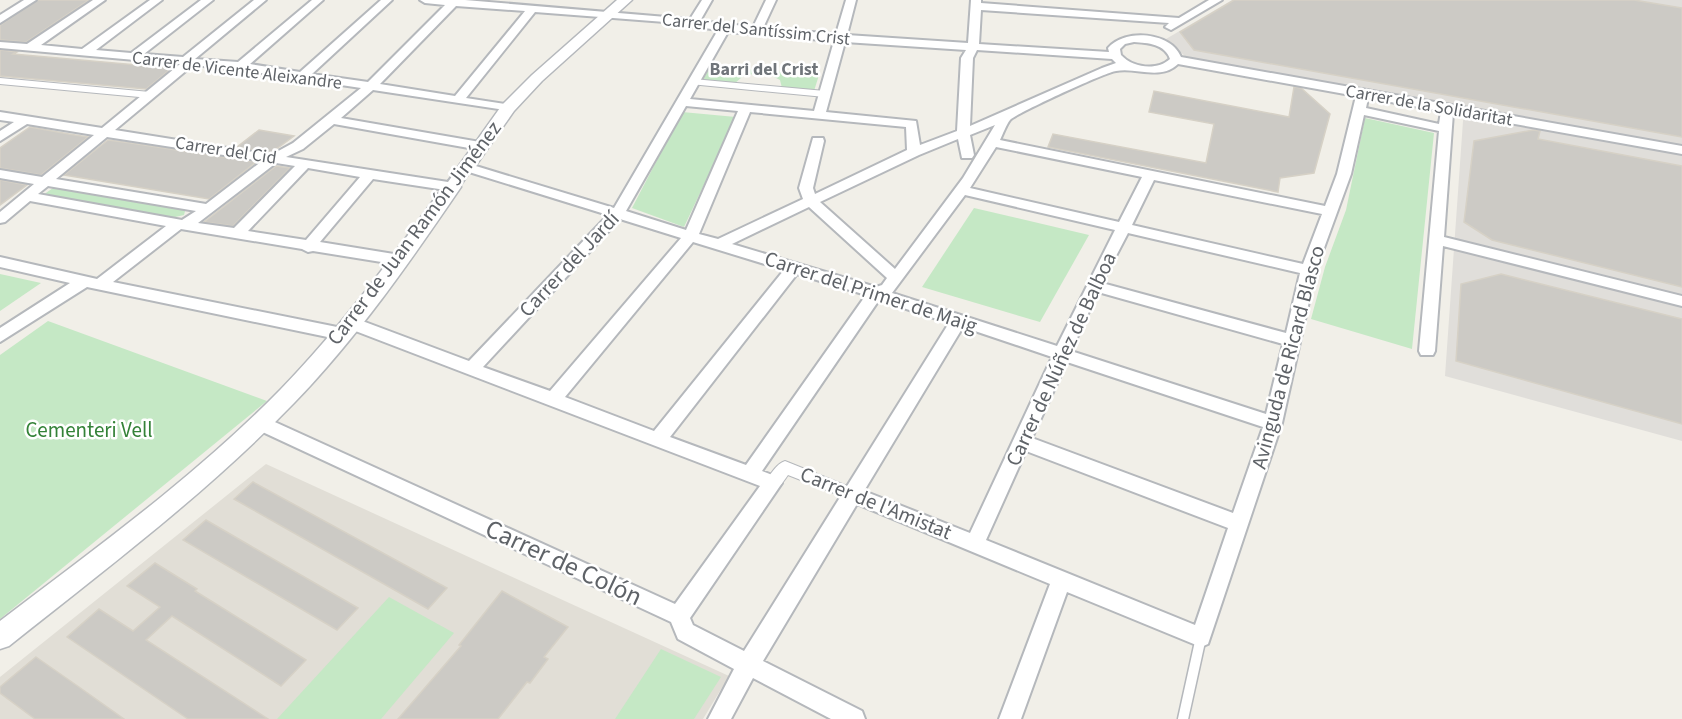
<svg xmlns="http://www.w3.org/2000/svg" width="1682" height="719" font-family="'Source Sans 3',sans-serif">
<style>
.industrial{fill:#e0deda}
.education{fill:#e1ded6}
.green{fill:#c5e8c5}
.building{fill:#cccac5;stroke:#d6d1c6;stroke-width:1.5}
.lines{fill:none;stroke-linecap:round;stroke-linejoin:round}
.service-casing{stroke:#b5b8bc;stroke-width:13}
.pedestrian-casing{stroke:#b5b8bc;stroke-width:2}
.minor-casing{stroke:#b5b8bc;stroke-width:4}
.tertiary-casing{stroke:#b5b8bc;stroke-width:3}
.service{stroke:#fff;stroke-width:10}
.pedestrian{fill:#fff;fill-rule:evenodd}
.minor{fill:#fff;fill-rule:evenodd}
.tertiary{fill:#fff;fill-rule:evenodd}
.labels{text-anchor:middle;stroke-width:5;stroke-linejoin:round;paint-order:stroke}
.far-street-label{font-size:18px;fill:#5f6368;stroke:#fff}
.far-neighbourhood-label{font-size:18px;font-weight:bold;fill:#70757a;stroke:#fff}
.street-label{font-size:21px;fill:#5f6368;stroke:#fff}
.park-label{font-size:21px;fill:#348238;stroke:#fff}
.near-street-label{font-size:26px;fill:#5f6368;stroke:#fff}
</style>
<rect width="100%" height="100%" fill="#f1efe8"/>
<polygon class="industrial" points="1232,0 1682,0 1682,441 1445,376 1464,107 1186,57 1166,39"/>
<polygon class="education" points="266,464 508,575 729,676 703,719 0,719 0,677"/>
<g class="green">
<polygon points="711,66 757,70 756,73 742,77 734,84 702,81"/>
<polygon points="769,71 819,75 814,91 782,88 780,80 768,74"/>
<polygon points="682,112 736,117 684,227 632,208"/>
<polygon points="1365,118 1434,133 1412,349 1311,319 1325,267 1346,210"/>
<polygon points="53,188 181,209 185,211 184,215 171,218 43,195"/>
<polygon points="974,208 1089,235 1040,322 922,287"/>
<polygon points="0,274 41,283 0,311"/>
<polygon points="48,321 267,401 0,619 0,355"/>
<polygon points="389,597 454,633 381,719 277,719"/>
<polygon points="661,649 721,677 694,719 615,719"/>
</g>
<g class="building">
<polygon points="38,0 89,0 26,42 0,40 0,25"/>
<polygon points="1234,0 1634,0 1682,8 1682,137 1194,50 1180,32"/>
<polygon points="0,50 17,52 13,54 172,68 146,89 0,76"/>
<polygon points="1294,87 1301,88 1330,114 1314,173 1280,178 1278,192 1048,147 1053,134 1206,163 1214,124 1149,112 1154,91 1289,117"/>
<polygon points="30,127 69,134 88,137 41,175 0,168 0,148"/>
<polygon points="259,130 294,136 271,153 237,147"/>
<polygon points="1533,130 1540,131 1538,139 1682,166 1682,287 1492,240 1464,222 1474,141"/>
<polygon points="108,140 131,143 256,162 209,199 64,175"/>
<polygon points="276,166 290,168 233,226 204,222"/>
<polygon points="0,180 27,185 0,205"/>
<polygon points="1501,274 1682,319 1682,424 1456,361 1461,284"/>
<polygon points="253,482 447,588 428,609 234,499"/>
<polygon points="206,520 249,545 358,608 337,630 183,540"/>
<polygon points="155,563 197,589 195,591 306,660 281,686 172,616 146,640 268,719 188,719 67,637 99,609 133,631 160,607 127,586"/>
<polygon points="502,591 568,627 544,657 548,659 530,683 527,682 498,719 398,719 461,646 459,645"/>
<polygon points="36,657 79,687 124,719 35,719 0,693 0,687"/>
</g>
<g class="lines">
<g class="service-casing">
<polyline id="service" points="1183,719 1201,637"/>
</g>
<g class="pedestrian-casing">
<g id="pedestrian">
<polygon points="0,78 150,92 155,95 150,98 0,84"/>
<polygon points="693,79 825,91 830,94 825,97 690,84 688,82"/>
<path d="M785,461L857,490L860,494L857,498L852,500L788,475C782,483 779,491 768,487L765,483C770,475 776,464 785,461Z"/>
</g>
</g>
<g class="minor-casing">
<g id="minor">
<polygon points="24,0 36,0 0,23 0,15"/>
<path d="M93,0H105L41,45L82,49L150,0H162L96,50L131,53L201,0H213L144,54L183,57L254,0H266L195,59L238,62L312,0H323L250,64L300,72L381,0H392L312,74L368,82L445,5L425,3L420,0H465L690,19L702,0H712L700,21L753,27L766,0H776L763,28L836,34L846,0H856L847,35L968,43L971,0H981V3L1179,18L1209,0H1222L1171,30L1165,27L1169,23L981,10L979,44L1109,52L1108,48C1125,28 1171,32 1181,57L1682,146V154L1453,113L1444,237L1682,296V306L1443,246L1435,351L1433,355H1421L1419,351L1439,131L1364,115L1351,174L1316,270L1282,423L1208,644L1201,647L1067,592L1021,719H999L1050,584L857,504L763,661L862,711L865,719H831L753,678L731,719H708L734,669L678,639L671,622L254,428L251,423L254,418L260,416L266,418L675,604L760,486L345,327L343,323L345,319H357L469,361L608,215L469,172L457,190L452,191L373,179L320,242L400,255L405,257L407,260L405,263L400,265L313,251L308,252L302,249L181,229L113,282L342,328L348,330L350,334L348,338L342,340L87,287L0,342V328L70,283L0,267V257L97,279L166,226L30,201L5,222L0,223V212L34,184L0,178V170L42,177L94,135L27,124L0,141V131L14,122L0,120V112L102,128L180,64L0,48V42L27,44ZM456,6L525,11L455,96L380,84ZM535,12L665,22L718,30L614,208L466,163L461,164L448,182L286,157L303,149L334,124L480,150L485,149L487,146L480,142L341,118L373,90L512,111L514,108L512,105L466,98ZM728,32L834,41L814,111L690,99ZM845,42L966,50L961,58L957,131L920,145L916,121L826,112ZM1134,42C1148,43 1165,44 1170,59C1157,71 1133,68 1121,55L1120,49L1125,44ZM977,50L1112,59L1116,63L1102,68L970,126L973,58ZM1178,64L1356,96L1337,174L1325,206L1000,140C1003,134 1006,125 1010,120C1015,114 1106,72 1116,71C1137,67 1160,81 1178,64ZM193,65L241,70L361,88L293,143L271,155L115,130ZM1368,98L1441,111L1439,124L1366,108ZM686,106L738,111L686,230L626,211ZM750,112L906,127L907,150L815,194L813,188L824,141L823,138H813L799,188L803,199L718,239L699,234ZM995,125L963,178L895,269L820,202L919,155L958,139L962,158H972L974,155L970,135ZM107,137L262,161L206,204L56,179ZM996,147L1142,177L1119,222L970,188ZM276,163L295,166L234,228L198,223ZM308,168L360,177L306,240L248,231ZM1154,180L1322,214L1303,264L1132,225ZM48,186L196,211L182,220L38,194ZM965,195L1115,230L1057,346L892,293ZM809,207L887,278L882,285L876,287L732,244ZM620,219L681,238L550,391L483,367ZM1128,233L1300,273L1286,333L1102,283ZM693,242L784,270L654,431L565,397ZM797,274L866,295L746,465L670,437ZM1098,292L1283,344L1266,414L1071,351ZM879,300L949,323L744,651L693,625L690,618L782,483L780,478L762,471ZM963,327L1052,357L970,533L864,491ZM1067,362L1263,427L1233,513L1032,438ZM1026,451L1228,528L1195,625L986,540Z"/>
</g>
</g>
<g class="tertiary-casing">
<g id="tertiary">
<polygon points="617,0 632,0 542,81 514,111 472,171 460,171 458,167 502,105 532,75"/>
<path d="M452,182L458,183L461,187C410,262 357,338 294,403C207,493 107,568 9,646L0,649V621C96,548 196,476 281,389C342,326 394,255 446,183Z"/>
</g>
</g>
<use href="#service" class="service"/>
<use href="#pedestrian" class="pedestrian"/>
<use href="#minor" class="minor"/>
<use href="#tertiary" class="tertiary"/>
</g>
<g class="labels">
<g class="far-street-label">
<text transform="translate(756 29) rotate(6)" y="6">Carrer del Santíssim Crist</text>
<text transform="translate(237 70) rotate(7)" y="6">Carrer de Vicente Aleixandre</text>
<text transform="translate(1429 105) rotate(10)" y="6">Carrer de la Solidaritat</text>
<text transform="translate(226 150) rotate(9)" y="6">Carrer del Cid</text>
</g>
<g class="far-neighbourhood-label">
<text x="764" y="75">Barri del Crist</text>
</g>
<g class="street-label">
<text transform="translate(414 233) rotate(-53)" y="7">Carrer de Juan Ramón Jiménez</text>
<text transform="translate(569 264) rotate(-47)" y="7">Carrer del Jardí</text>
<text transform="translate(871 292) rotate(18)" y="7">Carrer del Primer de Maig</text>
<text transform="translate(1288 357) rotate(-75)" y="7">Avinguda de Ricard Blasco</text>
<text transform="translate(1061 359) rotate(-65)" y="7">Carrer de Núñez de Balboa</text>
<text transform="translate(876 503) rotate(22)" y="7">Carrer de l'Amistat</text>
</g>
<g class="park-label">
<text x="89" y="437">Cementeri Vell</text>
</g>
<g class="near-street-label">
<text transform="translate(564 562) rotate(25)" y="9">Carrer de Colón</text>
</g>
</g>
</svg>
